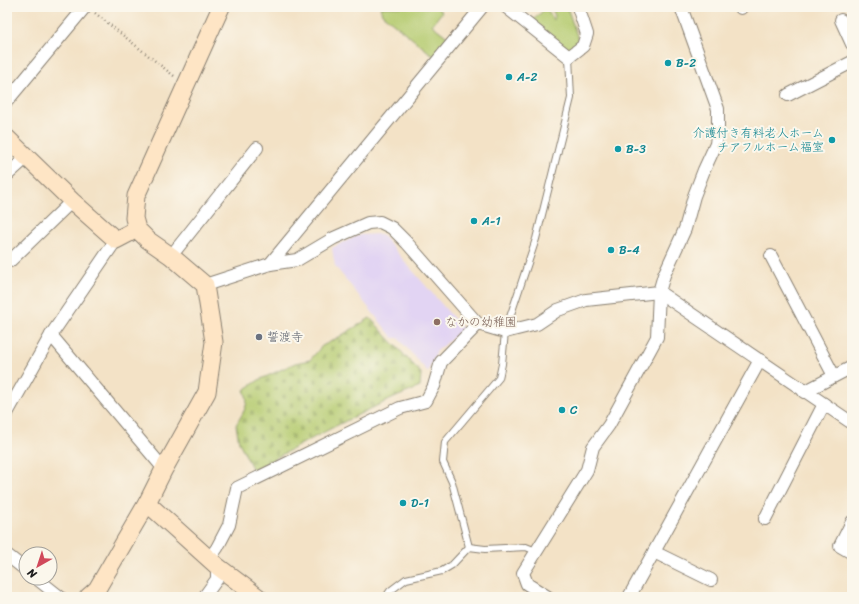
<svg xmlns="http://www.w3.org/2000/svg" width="859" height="604" font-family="Sriracha,'Klee One',sans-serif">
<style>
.built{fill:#e2d4f3}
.green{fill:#b5cb6f;stroke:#687446}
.cemetery{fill:url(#cemetery-stones);stroke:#687446}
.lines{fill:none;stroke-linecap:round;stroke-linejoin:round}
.lane-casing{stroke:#887f71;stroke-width:8}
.street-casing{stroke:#887f71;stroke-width:14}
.secondary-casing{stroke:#887f71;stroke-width:19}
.path{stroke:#887f71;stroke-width:2.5;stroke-dasharray:1 3;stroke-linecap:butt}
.lane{stroke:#fff;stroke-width:6}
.street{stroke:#fff;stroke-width:12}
.secondary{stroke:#fee5c5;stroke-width:17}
.culture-dot{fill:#0f9aa8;stroke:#fbf7ec;stroke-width:1.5}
.education-dot{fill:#8d6e63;stroke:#fbf7ec;stroke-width:1.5}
.worship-dot{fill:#6b7280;stroke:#fbf7ec;stroke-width:1.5}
.labels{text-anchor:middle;stroke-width:4;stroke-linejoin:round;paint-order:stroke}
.culture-label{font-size:12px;fill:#0d838f;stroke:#fbf7ec;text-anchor:start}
.education-label{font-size:12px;fill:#785e54;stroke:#fbf7ec;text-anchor:start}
.worship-label{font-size:12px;fill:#5b616d;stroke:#fbf7ec;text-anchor:start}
</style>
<defs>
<pattern id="cemetery-stones" width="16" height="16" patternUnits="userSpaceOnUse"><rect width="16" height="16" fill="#b5cb6f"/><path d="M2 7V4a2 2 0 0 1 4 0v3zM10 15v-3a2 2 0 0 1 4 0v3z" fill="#9bae60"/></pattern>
</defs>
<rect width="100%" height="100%" fill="#fbf7ec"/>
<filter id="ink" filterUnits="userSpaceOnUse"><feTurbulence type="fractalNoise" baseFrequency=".025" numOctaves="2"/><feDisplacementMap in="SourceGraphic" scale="8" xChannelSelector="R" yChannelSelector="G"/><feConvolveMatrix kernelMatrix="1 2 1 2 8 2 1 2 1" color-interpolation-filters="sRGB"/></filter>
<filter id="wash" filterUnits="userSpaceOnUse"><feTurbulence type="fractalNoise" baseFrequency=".012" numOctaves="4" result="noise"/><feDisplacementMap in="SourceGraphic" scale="16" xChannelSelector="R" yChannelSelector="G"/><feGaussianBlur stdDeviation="0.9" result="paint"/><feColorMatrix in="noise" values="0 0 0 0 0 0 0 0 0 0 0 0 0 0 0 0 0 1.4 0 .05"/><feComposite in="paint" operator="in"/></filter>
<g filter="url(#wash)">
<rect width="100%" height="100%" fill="#f3e2c6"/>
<polygon class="built" points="381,234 463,329 437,351 428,372 398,338 393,338 335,266 332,248 359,235"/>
<g class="green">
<polygon points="380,7 436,7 442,12 432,25 450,39 436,58 382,14"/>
<polygon points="551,7 567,7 579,42 570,51 531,22 546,8 553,20 555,16"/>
</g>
<path class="cemetery" d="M370,318L421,373L420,387C362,410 308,441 253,470L239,442L236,425C243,412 251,404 244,390L259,380L295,363L310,360L322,346L334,340Z"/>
</g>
<g filter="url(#ink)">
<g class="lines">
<g class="lane-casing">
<g id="lane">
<polyline points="469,547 485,549 526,547 536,551"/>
<polyline points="386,597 390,591 406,579 442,571 452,565 469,547 452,482 443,462 445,442 499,378 502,364 505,332 536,239 571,98 569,57"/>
</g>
</g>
<g class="street-casing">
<g id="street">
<polyline points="506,7 569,57 583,46 587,34 578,7"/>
<polyline points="741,8 741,7"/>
<polyline points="841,20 852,44"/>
<polyline points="788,95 852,62"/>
<polyline points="7,101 85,7"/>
<polyline points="7,175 27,157"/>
<polyline points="171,256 257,148"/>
<polyline points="771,256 834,376"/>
<polyline points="10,261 72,201"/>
<polyline points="270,264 482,7"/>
<polyline points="205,285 270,264 297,260 334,238 368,223 380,222 392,228 407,243 478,324 505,332 537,324 558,310 586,300 659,292 852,423"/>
<polyline points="51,335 164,469"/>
<polyline points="804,392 852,367"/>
<polyline points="7,413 51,335 116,240"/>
<polyline points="765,519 824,404"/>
<polyline points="852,522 840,546 852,553"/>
<polyline points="654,552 711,580"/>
<polyline points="7,555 26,570"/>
<polyline points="209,559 217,548 229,525 237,488 400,408 426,401 434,386 441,362 478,324"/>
<polyline points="36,578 60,597"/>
<polyline points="204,597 217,579 217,566"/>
<polyline points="548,597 527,584 523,573 587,470 593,447 609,425 657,337 659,292 664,275 685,229 694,196 704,170 716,144 718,127 718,109 681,7"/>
<polyline points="629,597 760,360"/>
</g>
</g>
<g class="secondary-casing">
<g id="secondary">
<polyline points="7,138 72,201 116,240 137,229"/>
<polyline points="147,503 217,566 258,597"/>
<polyline points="88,597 97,589 147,503 164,469 207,392 214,342 205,285 171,256 148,240 137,229 134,218 136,196 221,7"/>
</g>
</g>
<polyline class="path" points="95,13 174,76"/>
<use href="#lane" class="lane"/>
<use href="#street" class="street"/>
<use href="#secondary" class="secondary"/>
</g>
</g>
<g class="culture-dot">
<circle cx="668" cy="63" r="4"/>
<circle cx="509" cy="77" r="4"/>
<circle cx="832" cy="140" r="4"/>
<circle cx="618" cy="149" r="4"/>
<circle cx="474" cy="221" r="4"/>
<circle cx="611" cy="250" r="4"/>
<circle cx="562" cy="410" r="4"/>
<circle cx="403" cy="503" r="4"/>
</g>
<circle class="education-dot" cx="437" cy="322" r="4"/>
<circle class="worship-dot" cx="259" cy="337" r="4"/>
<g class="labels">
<g class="culture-label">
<text x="676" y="67">B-2</text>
<text x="517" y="81">A-2</text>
<text x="824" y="137" text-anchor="end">介護付き有料老人ホーム<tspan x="824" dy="14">チアフルホーム福室</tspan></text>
<text x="626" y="153">B-3</text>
<text x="482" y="225">A-1</text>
<text x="619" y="254">B-4</text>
<text x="570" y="414">C</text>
<text x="411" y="507">D-1</text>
</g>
<g class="education-label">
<text x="445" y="326">なかの幼稚園</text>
</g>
<g class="worship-label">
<text x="267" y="341">誓渡寺</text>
</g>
</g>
<rect width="859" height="604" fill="none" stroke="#fbf7ec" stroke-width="24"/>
<g transform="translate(38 566) rotate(219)"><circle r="19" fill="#fbf7ec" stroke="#a29f99"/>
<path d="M0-3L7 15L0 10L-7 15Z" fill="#d1495b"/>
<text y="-6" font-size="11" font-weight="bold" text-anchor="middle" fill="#1c1c1c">N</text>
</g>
</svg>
